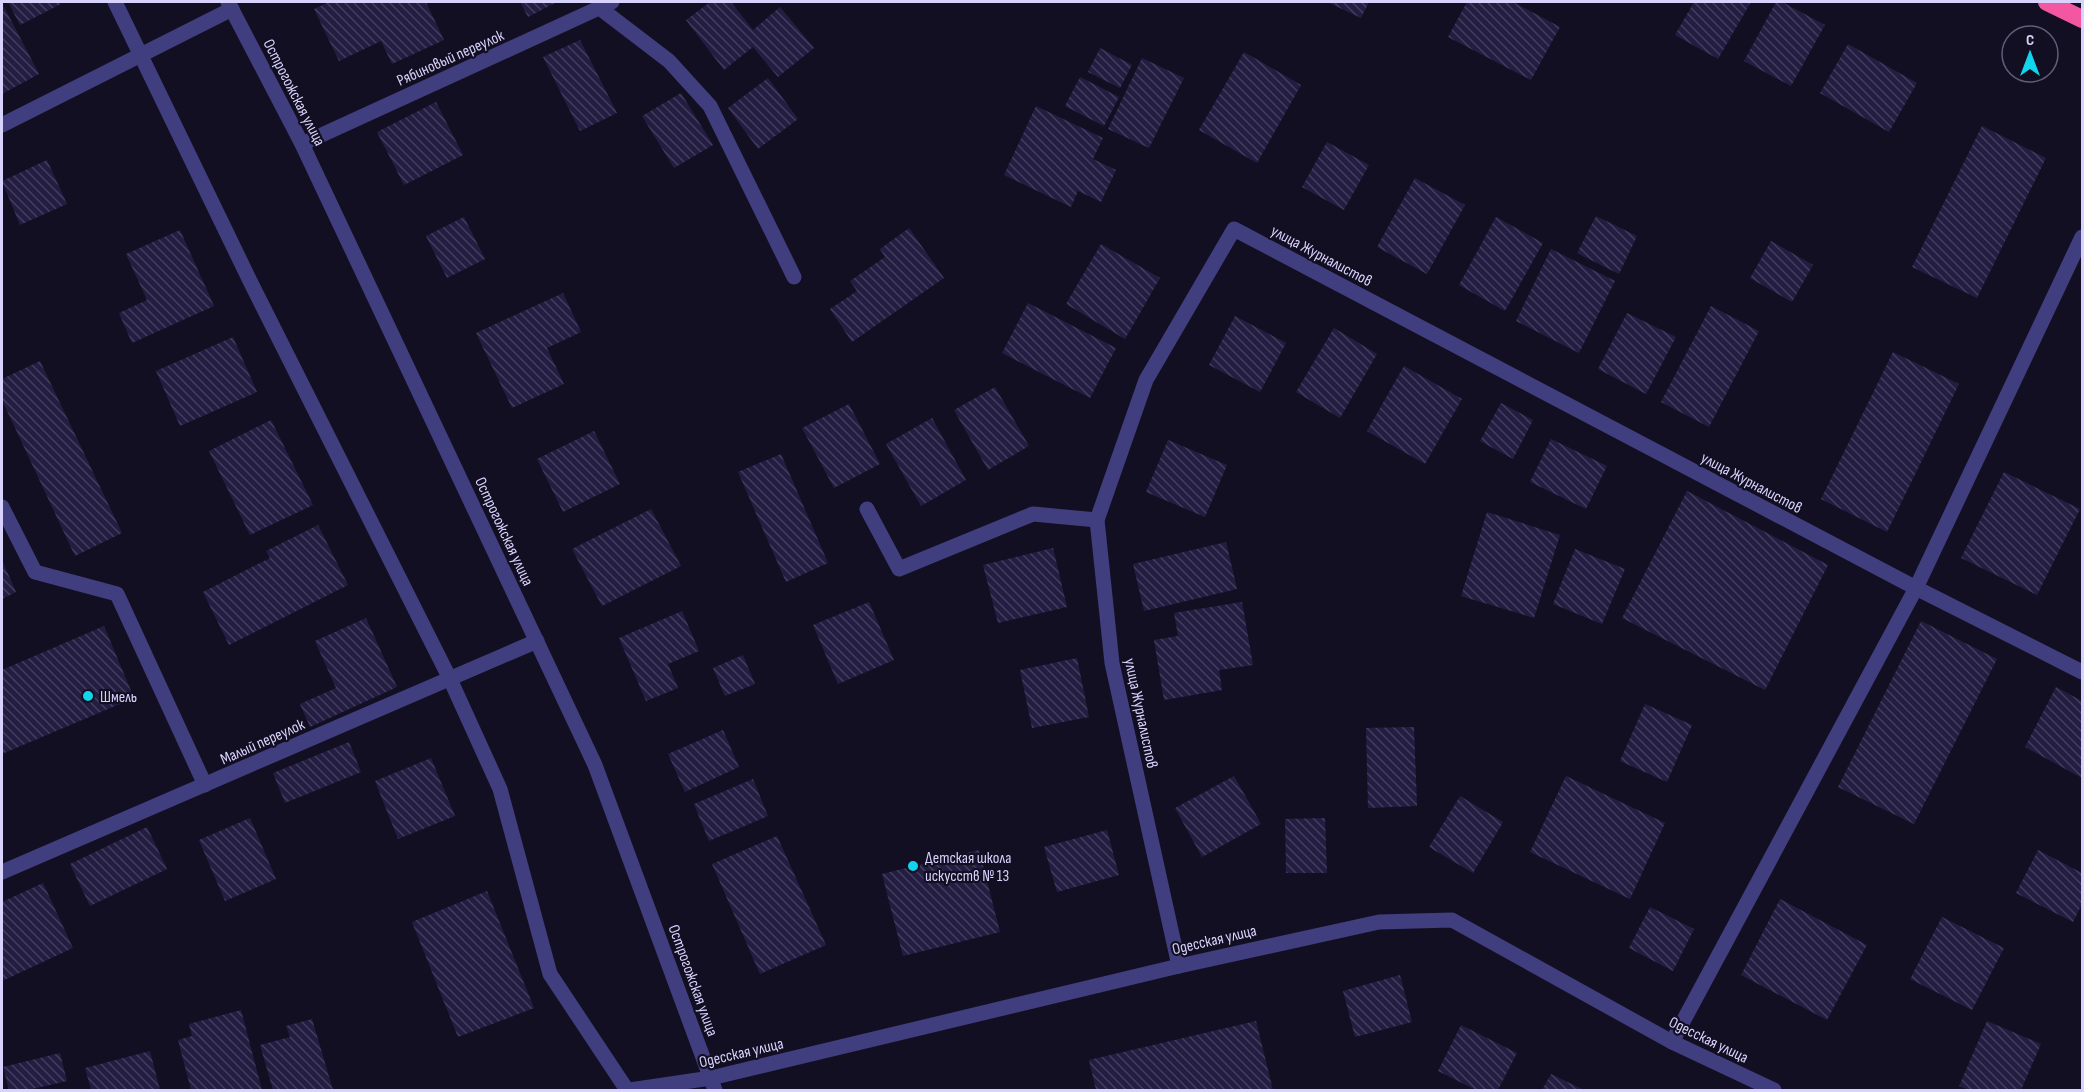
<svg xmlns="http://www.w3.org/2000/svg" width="2084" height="1092" font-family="'Sofia Sans Condensed',sans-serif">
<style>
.building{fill:url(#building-back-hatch)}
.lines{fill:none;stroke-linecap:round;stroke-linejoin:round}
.minor{stroke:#403e7e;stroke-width:15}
.highway{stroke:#f457a2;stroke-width:18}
.poi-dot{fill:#10d5ec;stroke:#130f22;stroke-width:2}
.labels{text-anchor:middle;stroke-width:4.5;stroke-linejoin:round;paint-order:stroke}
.street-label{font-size:16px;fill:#d8d3fc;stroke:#130f22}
.poi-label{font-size:16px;fill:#d8d3fc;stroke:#130f22;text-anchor:start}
</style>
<defs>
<pattern id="building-back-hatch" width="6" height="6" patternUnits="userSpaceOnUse" patternTransform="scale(1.5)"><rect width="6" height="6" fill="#241d42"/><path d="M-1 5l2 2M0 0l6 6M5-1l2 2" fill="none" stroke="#433d5e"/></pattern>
</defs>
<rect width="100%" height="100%" fill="#130f22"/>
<g class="building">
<polygon points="8,2 59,2 61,4 20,25"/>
<polygon points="329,2 426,2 444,40 392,64 381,41 339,61 314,9"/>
<polygon points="520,2 557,2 528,17"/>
<polygon points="710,2 731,2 753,30 780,7 814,48 778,77 753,47 724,70 686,20"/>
<polygon points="1327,2 1369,2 1361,18"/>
<polygon points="1467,2 1513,2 1560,27 1531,80 1448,37"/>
<polygon points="1694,2 1751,2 1718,59 1675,35"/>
<polygon points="1776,2 1782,2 1825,25 1791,86 1744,61"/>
<polygon points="2,3 39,74 2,94"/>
<polygon points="580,40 617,113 580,131 543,57"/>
<polygon points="1848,44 1917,83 1889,132 1820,93"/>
<polygon points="1100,48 1132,65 1120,88 1088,72"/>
<polygon points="1244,52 1301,85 1257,163 1199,130"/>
<polygon points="1142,58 1184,78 1149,148 1108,129"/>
<polygon points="1080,77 1119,97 1104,126 1065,106"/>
<polygon points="768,78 798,119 758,149 728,108"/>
<polygon points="681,93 713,145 674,168 642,116"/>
<polygon points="436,102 463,155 404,185 377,132"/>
<polygon points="1036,106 1103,138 1093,159 1116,170 1101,202 1078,191 1071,207 1004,175"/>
<polygon points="1982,126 2046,158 1977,298 1912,267"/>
<polygon points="1327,142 1369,165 1344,210 1302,187"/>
<polygon points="47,160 67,204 20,225 2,181"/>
<polygon points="1415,178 1465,205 1427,274 1377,247"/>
<polygon points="1596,216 1637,236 1619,274 1577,253"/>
<polygon points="464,217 485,259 447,278 426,236"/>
<polygon points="1496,217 1543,243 1505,311 1459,285"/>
<polygon points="909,228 944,278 852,342 830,309 857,291 850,281 885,257 880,249"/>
<polygon points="180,230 214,306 132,343 119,313 147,300 126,254"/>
<polygon points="1771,241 1813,265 1792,302 1750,278"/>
<polygon points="1101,244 1160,278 1125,339 1066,304"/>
<polygon points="1551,249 1615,281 1579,353 1516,321"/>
<polygon points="563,293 581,332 547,348 564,384 512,408 476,333"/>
<polygon points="1028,303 1116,348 1090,398 1002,353"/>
<polygon points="1711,306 1759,331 1709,427 1661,402"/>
<polygon points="1627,313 1676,337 1646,394 1598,369"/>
<polygon points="1235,316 1286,343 1260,392 1209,365"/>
<polygon points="1334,328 1377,354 1340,418 1296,392"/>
<polygon points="233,337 257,392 180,426 156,371"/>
<polygon points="1893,352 1959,384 1887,532 1821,499"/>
<polygon points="40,361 122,533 75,556 2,400 2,379"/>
<polygon points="1404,366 1462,399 1425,464 1367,431"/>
<polygon points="995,387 1029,446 988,470 954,410"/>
<polygon points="1501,403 1533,420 1513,459 1480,441"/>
<polygon points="849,404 880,464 834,488 802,428"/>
<polygon points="932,418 966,480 921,506 886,444"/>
<polygon points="271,420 313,505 250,535 209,451"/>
<polygon points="594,431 620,484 563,512 537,459"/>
<polygon points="1551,439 1607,466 1586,509 1530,482"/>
<polygon points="1168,440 1227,465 1205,517 1146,492"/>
<polygon points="781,454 828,563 786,582 738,472"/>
<polygon points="2004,472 2080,509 2037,595 1961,558"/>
<polygon points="1687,491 1828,565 1765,690 1622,618"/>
<polygon points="651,509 681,566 602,606 572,549"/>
<polygon points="1487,512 1560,535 1534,618 1461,596"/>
<polygon points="318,525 348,585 229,645 203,592 270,558 266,551"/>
<polygon points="1226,542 1237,589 1144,611 1133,564"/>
<polygon points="1053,548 1067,607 998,623 983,565"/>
<polygon points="1575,549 1625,569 1602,624 1553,604"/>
<polygon points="2,560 16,592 2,599"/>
<polygon points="869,602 894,660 838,684 813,625"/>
<polygon points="1242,602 1253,665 1219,670 1222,690 1164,700 1154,640 1178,636 1174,613"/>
<polygon points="682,611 699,651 668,664 678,688 646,701 619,638"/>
<polygon points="366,618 397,687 310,727 300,704 336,688 315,641"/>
<polygon points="1921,621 1997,659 1914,824 1838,787"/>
<polygon points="104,626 134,698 2,754 2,670"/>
<polygon points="743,655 755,684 725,696 713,668"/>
<polygon points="1077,658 1089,717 1032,728 1020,670"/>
<polygon points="2056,687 2082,701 2082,778 2025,747"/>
<polygon points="1645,704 1692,725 1667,782 1620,761"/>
<polygon points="1414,727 1417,806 1368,808 1366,728"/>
<polygon points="723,730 739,767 685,792 668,754"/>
<polygon points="349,742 361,772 285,803 273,773"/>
<polygon points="431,758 455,816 398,839 375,781"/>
<polygon points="1234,776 1261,824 1202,857 1175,808"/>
<polygon points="1566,776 1665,823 1630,899 1530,852"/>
<polygon points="753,779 768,816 709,841 694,804"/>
<polygon points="1460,796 1503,822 1473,873 1429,847"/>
<polygon points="250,818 276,879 225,901 199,840"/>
<polygon points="1325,818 1327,873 1286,873 1285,819"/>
<polygon points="147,827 167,869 90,906 70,864"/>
<polygon points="1107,830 1119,875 1057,892 1044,847"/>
<polygon points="777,836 826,945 760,974 712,864"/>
<polygon points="979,850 1000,932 903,956 882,874"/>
<polygon points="2038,850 2082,873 2082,904 2073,922 2016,893"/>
<polygon points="43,883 73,948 2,981 2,902"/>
<polygon points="487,891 534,1008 458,1037 412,922"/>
<polygon points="1780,899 1867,945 1827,1020 1741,975"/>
<polygon points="1650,907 1694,929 1673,971 1629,948"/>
<polygon points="1942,917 2004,948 1972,1010 1910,979"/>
<polygon points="1400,975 1412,1022 1355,1037 1343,991"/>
<polygon points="241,1010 262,1090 191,1090 178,1040 192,1036 189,1024"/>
<polygon points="312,1019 333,1090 273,1090 260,1045 290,1037 286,1026"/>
<polygon points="1256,1021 1273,1090 1096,1090 1089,1060"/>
<polygon points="1987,1021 2041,1044 2021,1090 1969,1090 1959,1086"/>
<polygon points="1461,1025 1517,1053 1498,1090 1476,1090 1438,1071"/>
<polygon points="150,1051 160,1090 91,1090 85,1068"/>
<polygon points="60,1053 67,1081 28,1090 9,1090 3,1067"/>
<polygon points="1551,1074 1584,1090 1542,1090"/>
</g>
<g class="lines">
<g class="minor">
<polyline points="115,2 250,281 450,679 500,789 550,974 627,1090"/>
<polyline points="228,2 302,144 595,765 715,1090"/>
<polyline points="601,9 669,61 710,106 794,277"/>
<polyline points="2,125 232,9"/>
<polyline points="302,144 612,2"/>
<polyline points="2,507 35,572 117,594 205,785"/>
<polyline points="867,509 899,569 1033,514 1097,520"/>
<polyline points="2,872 537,641"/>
<polyline points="1179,966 1112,663 1097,520 1146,380 1234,229 1916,588 2082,672"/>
<polyline points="1672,1042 1916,588 2082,237"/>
<polyline points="630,1090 711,1078 1179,966 1379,922 1452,920 1672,1042 1774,1090"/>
</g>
<polyline class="highway" points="2047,2 2082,19"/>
</g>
<g class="poi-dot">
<circle cx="88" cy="696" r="6"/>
<circle cx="913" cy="866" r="6"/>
</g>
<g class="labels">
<g class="street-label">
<text transform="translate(450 57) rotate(-24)" y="6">Рябиновый переулок</text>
<text transform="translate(295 92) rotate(63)" y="6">Острогожская улица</text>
<text transform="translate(1322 255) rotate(28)" y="6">улица Журналистов</text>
<text transform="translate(1752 482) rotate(28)" y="6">улица Журналистов</text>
<text transform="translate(505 531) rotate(65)" y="6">Острогожская улица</text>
<text transform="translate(1142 713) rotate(78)" y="6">улица Журналистов</text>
<text transform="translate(262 741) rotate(-24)" y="6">Малый переулок</text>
<text transform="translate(1214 939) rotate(-13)" y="6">Одесская улица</text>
<text transform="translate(694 980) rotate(70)" y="6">Острогожская улица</text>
<text transform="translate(1709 1039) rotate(26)" y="6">Одесская улица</text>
<text transform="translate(741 1052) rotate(-13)" y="6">Одесская улица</text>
</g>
<g class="poi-label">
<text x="100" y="702">Шмель</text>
<text x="925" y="863">Детская школа<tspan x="925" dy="18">искусств № 13</tspan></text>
</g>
</g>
<rect width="2084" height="1092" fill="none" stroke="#d8d3fc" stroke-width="6"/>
<g transform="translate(2030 54)"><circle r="28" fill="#130f22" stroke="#625d79" stroke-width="1.5"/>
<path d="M0-4.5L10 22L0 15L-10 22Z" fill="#10d5ec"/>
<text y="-9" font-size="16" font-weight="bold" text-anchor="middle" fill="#d8d3fc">С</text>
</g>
</svg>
